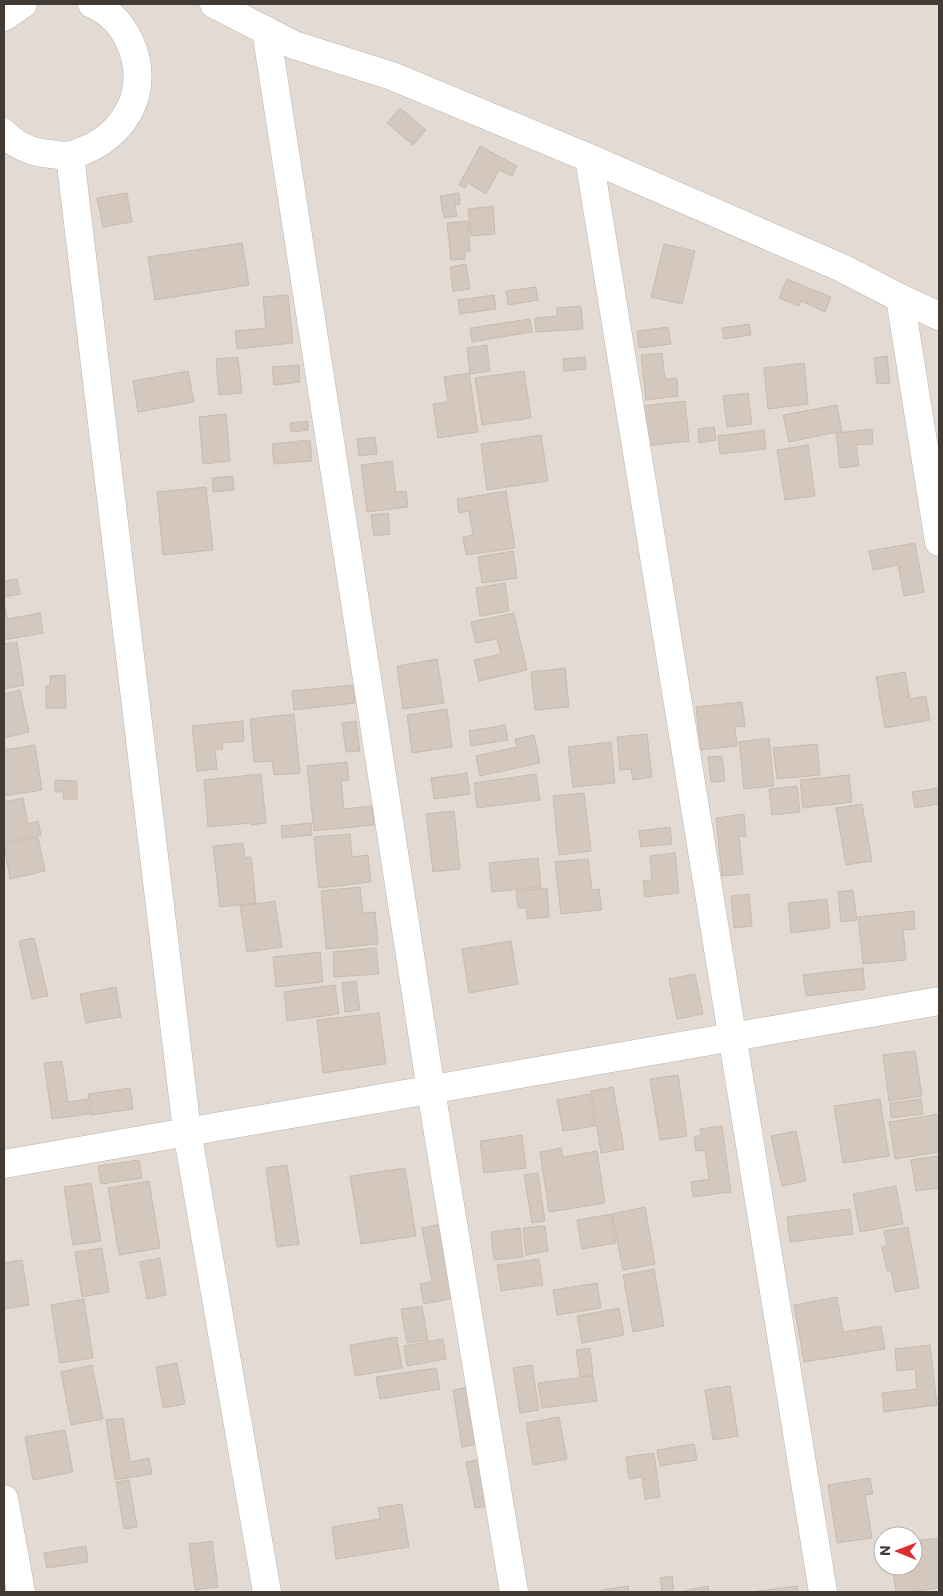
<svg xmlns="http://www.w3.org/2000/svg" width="943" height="1596" font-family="Commissioner,sans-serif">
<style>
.residential{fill:#e3dbd3;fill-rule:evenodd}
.building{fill:#d3c7be;stroke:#c9bbaf}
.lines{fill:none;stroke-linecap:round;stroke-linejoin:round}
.street-casing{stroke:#bdb3ab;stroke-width:29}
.street{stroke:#fff;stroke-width:28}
</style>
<rect width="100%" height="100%" fill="#f0eae4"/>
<path class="residential" d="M4,4H939V1592H4ZM883,1536H913V1566H883Z"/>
<g class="building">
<polygon points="400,108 426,130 413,145 387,123"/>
<polygon points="480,146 517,166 512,176 499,170 486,194 468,183 465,188 459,185"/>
<polygon points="127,193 132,222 103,227 97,198"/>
<polygon points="459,193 460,204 455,205 457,216 444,218 440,196"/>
<polygon points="493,206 495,234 471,236 468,209"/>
<polygon points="468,221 470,251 465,251 465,259 451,260 447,223"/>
<polygon points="242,243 249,285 155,300 148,257"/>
<polygon points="664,244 695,251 682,304 651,297"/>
<polygon points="466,264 470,289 453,291 450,267"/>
<polygon points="787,279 831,297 825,312 801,301 799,306 779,298"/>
<polygon points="536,287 538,300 508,305 506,291"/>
<polygon points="288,295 293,343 237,349 235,331 266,328 263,297"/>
<polygon points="494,295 496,309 460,314 458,300"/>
<polygon points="581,306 583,329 536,332 535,318 557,316 557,308"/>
<polygon points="530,319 532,332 472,342 470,328"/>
<polygon points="749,324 751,335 724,339 722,328"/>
<polygon points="668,327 671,344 639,348 637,331"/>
<polygon points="487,345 490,371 470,374 467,348"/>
<polygon points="662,353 665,379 677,378 678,396 646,400 641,355"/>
<polygon points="887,356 890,383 877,384 874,358"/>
<polygon points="238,357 242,393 219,395 216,359"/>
<polygon points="585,357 586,369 564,371 563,359"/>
<polygon points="804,363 808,404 768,409 764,368"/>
<polygon points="299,365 300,382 274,385 272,367"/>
<polygon points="188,371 194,402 138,412 133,381"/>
<polygon points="524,371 531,418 482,425 475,378"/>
<polygon points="469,373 478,432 438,438 433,404 448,402 444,377"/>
<polygon points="748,393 752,424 727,427 723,396"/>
<polygon points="685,401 689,441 647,446 642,406"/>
<polygon points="837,405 842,431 789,442 783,415"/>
<polygon points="226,414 230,461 203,464 199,417"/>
<polygon points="308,421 308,430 291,432 290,423"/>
<polygon points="714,427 716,440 699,443 698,429"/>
<polygon points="872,429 873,444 856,445 859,466 840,468 836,433"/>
<polygon points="764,430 766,449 720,454 718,436"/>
<polygon points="541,435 548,481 487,490 481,444"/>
<polygon points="375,437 377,454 359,456 357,439"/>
<polygon points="310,440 312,461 274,464 272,444"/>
<polygon points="808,445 815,496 785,500 777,450"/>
<polygon points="392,461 396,492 406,491 408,507 367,512 361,465"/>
<polygon points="233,476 234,490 213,492 212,478"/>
<polygon points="206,487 213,550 163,555 157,492"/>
<polygon points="506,491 515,548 466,555 463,537 473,535 469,511 459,513 457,499"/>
<polygon points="388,513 390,534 374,536 371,515"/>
<polygon points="915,543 924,592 904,596 898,565 873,570 869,551"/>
<polygon points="513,551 517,578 482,583 478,557"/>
<polygon points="17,579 20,594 4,597 4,581"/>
<polygon points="505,583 509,611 480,616 476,588"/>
<polygon points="4,606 5,606 7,619 40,613 43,633 4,640"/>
<polygon points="514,613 527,670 479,681 474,660 501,654 497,639 476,643 471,622"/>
<polygon points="17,642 24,685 4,689 4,644"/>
<polygon points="437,659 444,703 403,709 397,666"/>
<polygon points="565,668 569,707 535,710 531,672"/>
<polygon points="905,672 910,699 926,696 930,720 885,728 876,677"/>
<polygon points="65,675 66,708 46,708 46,686 50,686 50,676"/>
<polygon points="353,685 355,703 294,710 292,691"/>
<polygon points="20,690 29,732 4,738 4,694"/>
<polygon points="742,702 745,726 735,727 737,746 701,750 696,707"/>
<polygon points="447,709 452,747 412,753 407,715"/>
<polygon points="294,714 300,773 274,775 272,761 254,762 250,719"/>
<polygon points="243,721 244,741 222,743 223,749 215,750 217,769 197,771 192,726"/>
<polygon points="356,721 360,751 346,752 342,723"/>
<polygon points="505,725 508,740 471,746 469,731"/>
<polygon points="647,734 652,777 633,780 631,769 620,770 617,737"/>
<polygon points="534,735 540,763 480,776 476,756 517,747 515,739"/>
<polygon points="769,738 774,786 744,789 739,742"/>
<polygon points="611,742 615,783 573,787 568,747"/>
<polygon points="817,744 820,775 777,779 773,748"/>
<polygon points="35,745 42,790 4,796 4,750"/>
<polygon points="722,756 725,781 711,782 708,757"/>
<polygon points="347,762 349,780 341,781 344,809 372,806 374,825 314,831 307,766"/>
<polygon points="467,773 470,794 434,799 431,778"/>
<polygon points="261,774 266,823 251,825 251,823 208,827 204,780"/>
<polygon points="536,774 540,800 477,808 474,783"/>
<polygon points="849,775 852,802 803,808 800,780"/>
<polygon points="55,780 77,781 77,799 63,799 64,792 55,792"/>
<polygon points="797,786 800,812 772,815 769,789"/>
<polygon points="939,788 939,809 938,804 915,808 912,792"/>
<polygon points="584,793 591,851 559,855 553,796"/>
<polygon points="23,798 28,824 38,821 41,835 4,843 4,802"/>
<polygon points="862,804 872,861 846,865 836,808"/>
<polygon points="454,811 460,869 433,872 426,814"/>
<polygon points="744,814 746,836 739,837 743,874 722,876 716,818"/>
<polygon points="311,823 312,835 282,838 281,826"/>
<polygon points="670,827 672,844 641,847 639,831"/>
<polygon points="350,834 352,857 368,855 371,882 319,888 314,837"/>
<polygon points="38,837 45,871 10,879 4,845"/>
<polygon points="243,843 245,858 251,857 256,903 220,907 213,846"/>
<polygon points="675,853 679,893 645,897 643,881 652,880 650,856"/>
<polygon points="538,858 541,887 492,892 489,863"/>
<polygon points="588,859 592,890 599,889 602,910 561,914 555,862"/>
<polygon points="360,887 363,913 375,912 378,944 326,949 321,891"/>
<polygon points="547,888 549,917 527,919 526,908 518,908 516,891"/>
<polygon points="853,890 857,920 841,922 838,892"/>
<polygon points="749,894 752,926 734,928 731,896"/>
<polygon points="827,899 830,928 791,933 788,903"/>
<polygon points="275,901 282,947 247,952 240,906"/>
<polygon points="914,911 915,929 903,930 906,960 863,964 858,917"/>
<polygon points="34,938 48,996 32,999 19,941"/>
<polygon points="511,941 518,984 469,993 462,949"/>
<polygon points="376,948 379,974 334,977 333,952"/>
<polygon points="320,952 323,982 276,987 273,957"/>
<polygon points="863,968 865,989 806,996 803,975"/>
<polygon points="695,974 703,1014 677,1019 669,979"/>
<polygon points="356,981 360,1010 345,1012 342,983"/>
<polygon points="335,985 339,1014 287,1021 284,992"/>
<polygon points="116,987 121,1017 86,1023 80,994"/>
<polygon points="379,1013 386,1064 323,1073 317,1020"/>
<polygon points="915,1051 922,1096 889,1101 883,1055"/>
<polygon points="62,1061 68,1102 87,1099 89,1114 52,1119 44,1063"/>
<polygon points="678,1075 687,1136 660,1140 650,1079"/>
<polygon points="613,1087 624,1149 601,1153 591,1091"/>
<polygon points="130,1088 133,1109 91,1115 88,1094"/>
<polygon points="590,1094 595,1126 563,1131 557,1100"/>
<polygon points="880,1099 889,1156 843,1163 834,1106"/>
<polygon points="921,1099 923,1114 891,1118 890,1103"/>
<polygon points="939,1114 939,1152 895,1159 889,1122"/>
<polygon points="722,1126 731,1192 693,1197 691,1182 709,1179 705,1150 696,1151 694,1137 701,1135 700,1129"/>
<polygon points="796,1131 806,1181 782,1186 771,1136"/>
<polygon points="522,1135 526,1168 484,1173 480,1141"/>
<polygon points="561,1148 563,1157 597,1151 605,1203 549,1212 540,1152"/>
<polygon points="939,1156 939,1188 916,1191 911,1160"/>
<polygon points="139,1160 142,1178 101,1184 98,1166"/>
<polygon points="287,1165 299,1244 277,1247 266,1168"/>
<polygon points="405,1168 416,1236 361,1244 350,1176"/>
<polygon points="538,1173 545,1221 532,1223 524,1175"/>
<polygon points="149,1181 160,1248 119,1255 108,1188"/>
<polygon points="91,1183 101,1241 73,1245 64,1187"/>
<polygon points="896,1186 903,1224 860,1232 853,1194"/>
<polygon points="645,1207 655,1264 623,1270 612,1214"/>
<polygon points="850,1209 853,1234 790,1242 787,1217"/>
<polygon points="611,1214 616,1243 582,1249 577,1220"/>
<polygon points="441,1224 455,1298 424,1304 420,1284 432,1282 422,1228"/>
<polygon points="545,1226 548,1251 526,1255 523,1228"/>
<polygon points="908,1227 919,1288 895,1292 891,1270 887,1271 882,1247 887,1246 884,1231"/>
<polygon points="520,1228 523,1257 494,1260 491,1232"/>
<polygon points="102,1248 109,1292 82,1297 75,1252"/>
<polygon points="160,1258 166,1295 147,1299 140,1262"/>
<polygon points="539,1259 543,1285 501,1291 497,1265"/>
<polygon points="22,1260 29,1305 4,1309 4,1263"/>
<polygon points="654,1269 664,1326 633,1332 623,1275"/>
<polygon points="597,1283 601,1308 557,1315 553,1290"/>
<polygon points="837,1297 843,1332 881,1326 885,1349 804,1362 794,1305"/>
<polygon points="84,1299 93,1358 60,1363 51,1305"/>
<polygon points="422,1306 428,1340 407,1343 401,1309"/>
<polygon points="619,1308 624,1335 582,1343 577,1316"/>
<polygon points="397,1337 402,1368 355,1376 350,1345"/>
<polygon points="443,1339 446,1359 407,1366 404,1346"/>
<polygon points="930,1345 937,1405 884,1412 882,1393 917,1389 915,1369 897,1371 895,1349"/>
<polygon points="590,1348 593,1375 580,1377 576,1350"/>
<polygon points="177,1363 185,1404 163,1408 156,1367"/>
<polygon points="92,1365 103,1419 71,1425 61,1372"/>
<polygon points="532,1365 539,1410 520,1413 513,1368"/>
<polygon points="436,1368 440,1389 380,1399 376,1377"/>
<polygon points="593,1376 597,1401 542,1408 538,1383"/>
<polygon points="730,1386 738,1436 713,1440 705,1390"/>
<polygon points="469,1387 478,1444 462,1447 453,1390"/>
<polygon points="559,1417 567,1459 533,1465 526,1423"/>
<polygon points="123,1418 130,1462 149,1458 152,1474 115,1480 106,1420"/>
<polygon points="65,1430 73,1472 33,1480 25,1437"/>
<polygon points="694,1444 697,1460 660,1466 657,1450"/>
<polygon points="654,1453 660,1497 645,1499 642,1477 629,1479 626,1457"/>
<polygon points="481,1459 489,1506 475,1508 466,1462"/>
<polygon points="870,1478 873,1494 865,1495 872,1538 837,1543 828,1485"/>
<polygon points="129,1480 137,1527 124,1529 116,1482"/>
<polygon points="402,1504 409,1547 336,1559 332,1527 380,1519 378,1508"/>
<polygon points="939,1538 939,1588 909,1592 896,1592 892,1566 913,1566 913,1541"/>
<polygon points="212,1541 218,1587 195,1590 189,1544"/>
<polygon points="86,1546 88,1562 47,1568 44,1553"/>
<polygon points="672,1576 674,1592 662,1592 660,1578"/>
<polygon points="628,1586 629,1592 602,1592 601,1590"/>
<polygon points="708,1586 709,1592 679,1592"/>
<polygon points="797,1586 798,1592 751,1592"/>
</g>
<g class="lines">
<g class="street-casing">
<g id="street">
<polyline points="214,4 294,45 392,76 589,158 842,268 900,298 939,316"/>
<polyline points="4,17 23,4"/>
<polyline points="266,30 431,1090 514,1592"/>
<path d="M4,133C16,146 34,153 51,154C57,155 65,156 70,155C75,155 80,152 85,150C108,141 128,121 135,96C144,62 127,18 92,4"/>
<polyline points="70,156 187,1131 267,1592"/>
<polyline points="589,158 823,1592"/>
<polyline points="900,298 939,542"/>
<polyline points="4,1164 939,1001"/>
<polyline points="4,1499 21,1592"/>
</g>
</g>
<use href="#street" class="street"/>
</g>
<rect width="943" height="1596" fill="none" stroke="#413a35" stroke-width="10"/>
<g transform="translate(898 1551) rotate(271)"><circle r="24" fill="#ffffff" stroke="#b3b0ae"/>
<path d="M0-4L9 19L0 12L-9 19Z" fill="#df2c2f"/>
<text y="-8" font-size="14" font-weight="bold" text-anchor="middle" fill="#413a35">N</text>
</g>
</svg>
